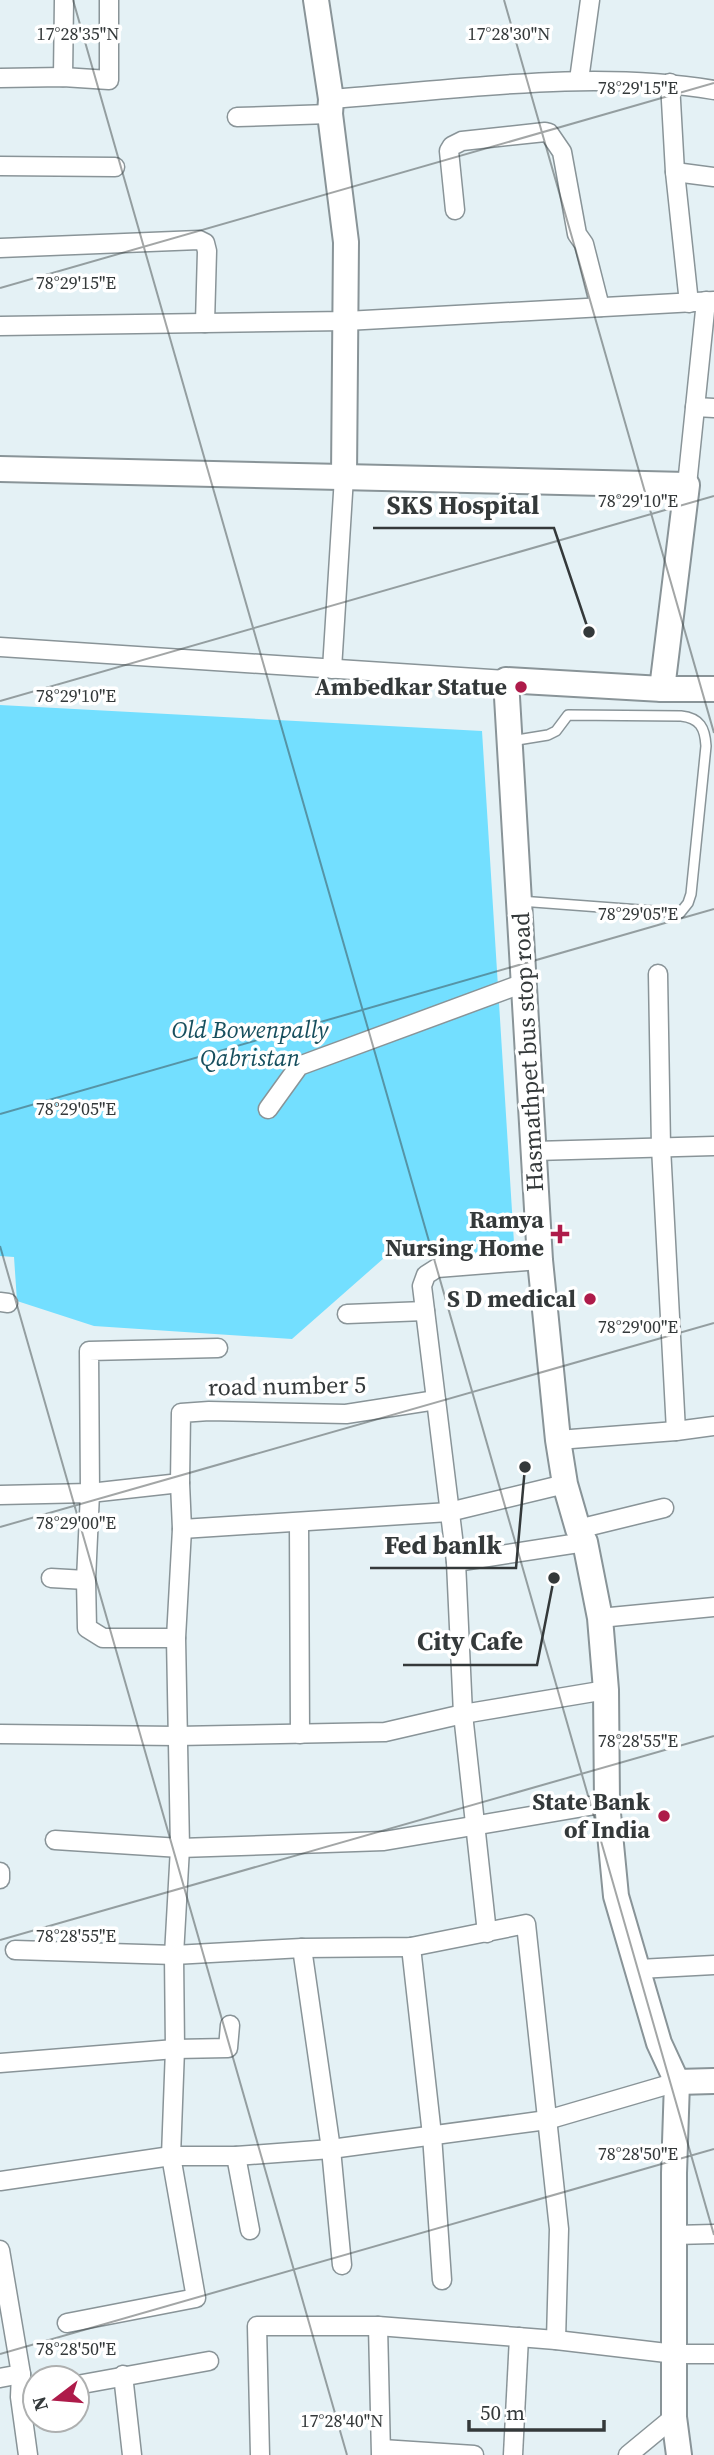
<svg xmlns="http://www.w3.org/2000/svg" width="714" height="2455" font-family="'Source Serif 4',serif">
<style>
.green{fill:#73dfff}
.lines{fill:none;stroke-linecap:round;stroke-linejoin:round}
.lane-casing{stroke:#899498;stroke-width:12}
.street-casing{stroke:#899498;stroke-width:21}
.secondary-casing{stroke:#899498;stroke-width:28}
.lane{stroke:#fff;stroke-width:9}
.street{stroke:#fff;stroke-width:18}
.secondary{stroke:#fff;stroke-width:24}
.ticks{fill:none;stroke:#34393a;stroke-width:2;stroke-opacity:0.45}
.poi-dot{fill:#ae1b4a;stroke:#fff;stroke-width:2.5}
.labels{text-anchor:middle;stroke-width:7;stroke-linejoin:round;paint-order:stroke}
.poi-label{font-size:24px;font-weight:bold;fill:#34393a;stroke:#fff;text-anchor:end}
.park-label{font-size:24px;font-style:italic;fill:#174f5e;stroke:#fff}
.street-label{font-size:24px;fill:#34393a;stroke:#fff}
.ticks-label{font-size:18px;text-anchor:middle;fill:#34393a;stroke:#fff;stroke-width:7;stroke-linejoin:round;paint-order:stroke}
.leader{fill:none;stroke:#34393a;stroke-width:2.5}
.callout-dot{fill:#34393a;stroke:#fff;stroke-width:2.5}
.callout-label{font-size:26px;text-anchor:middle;font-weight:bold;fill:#34393a;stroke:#fff;stroke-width:7;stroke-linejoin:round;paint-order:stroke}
</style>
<rect width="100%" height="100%" fill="#e4f1f5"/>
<polygon class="green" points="0,705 482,731 515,1259 384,1258 292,1339 94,1326 17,1301 14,1257 0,1256"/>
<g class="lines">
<g class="lane-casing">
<path id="lane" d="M511,741L548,735L556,731L568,715L681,716C700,718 705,728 706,746L691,894L688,903L680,913L520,901"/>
</g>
<g class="street-casing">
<g id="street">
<polyline points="63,77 64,0"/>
<polyline points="0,78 63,77 109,80 109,0"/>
<polyline points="579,80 590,0"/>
<polyline points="670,83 675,172 689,303"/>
<path d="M331,99C457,90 589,69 714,90"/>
<polyline points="237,117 330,114"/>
<polyline points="0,166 115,167"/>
<polyline points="675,172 714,177"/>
<polyline points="455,210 449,151 452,146 462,141 545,132 549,133 562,152 577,234 584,244 600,307"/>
<polyline points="0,248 199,240 205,243 207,251 205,323"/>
<polyline points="0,326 346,321 714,301"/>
<polyline points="695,407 714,408"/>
<polyline points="687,485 706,301"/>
<polyline points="0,647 506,680"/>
<polyline points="332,669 344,477"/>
<polyline points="658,974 661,1147 676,1431"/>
<polyline points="268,1109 299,1066 524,983"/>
<polyline points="535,1151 714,1146"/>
<polyline points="0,1302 8,1303"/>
<polyline points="347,1314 425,1311"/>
<polyline points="558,1440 676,1431 714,1426"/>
<polyline points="0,1495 90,1493 180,1483"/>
<polyline points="299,1523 300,1734"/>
<polyline points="182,1529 449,1512 565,1484"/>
<polyline points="578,1529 664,1508"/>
<polyline points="456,1562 585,1542"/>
<polyline points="51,1578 86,1580"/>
<polyline points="600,1618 714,1607"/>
<polyline points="176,1638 103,1638 87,1628 86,1580 90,1493 89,1351 218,1348"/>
<polyline points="0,1734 177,1736 385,1732 463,1714 606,1690"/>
<polyline points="55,1840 180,1848 384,1841 607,1803"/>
<polyline points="0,1872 0,1879"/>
<polyline points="487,1933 463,1714 456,1562 422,1286 426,1275 437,1268 540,1260"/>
<polyline points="411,1947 432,2135 442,2280"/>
<polyline points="302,1948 331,2149 342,2265"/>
<polyline points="15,1950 174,1955 302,1948 411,1947 526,1924 559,2229 556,2340"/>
<polyline points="639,1969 714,1965"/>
<polyline points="0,2063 175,2049 228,2048 230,2025"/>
<polyline points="236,2156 250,2230"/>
<polyline points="0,2181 171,2156 236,2156 331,2149 547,2120 677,2082"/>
<polyline points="674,2235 714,2234"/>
<polyline points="0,2250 21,2374 20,2397 28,2455"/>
<polyline points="67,2323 196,2298 171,2156 175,2049 174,1955 180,1848 176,1638 182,1529 180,1483 181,1413 209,1411 346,1414 436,1400"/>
<polyline points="378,2326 381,2455"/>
<polyline points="123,2375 132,2455"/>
<polyline points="0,2378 21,2374"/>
<polyline points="77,2385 209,2361"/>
<polyline points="382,2449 474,2455"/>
<polyline points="260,2455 257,2326 378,2326 556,2340 675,2354 714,2354"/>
<polyline points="513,2455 519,2337"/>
<polyline points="628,2455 674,2417"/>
</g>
</g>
<g class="secondary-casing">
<g id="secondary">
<polyline points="316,0 331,99 330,114 346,242 344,477"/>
<polyline points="0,469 687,485 662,689"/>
<polyline points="677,2082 714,2081"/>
<polyline points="679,2455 674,2417 674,2173 677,2082 659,2043 616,1896 607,1803 606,1690 600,1618 585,1542 578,1529 565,1484 558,1440 540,1260 506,680 662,689 714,689"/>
</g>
</g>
<use href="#lane" class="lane"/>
<use href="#street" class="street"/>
<use href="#secondary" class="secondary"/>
</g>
<path class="ticks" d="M73,0L714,2235M504,0L714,733M0,288L714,83M0,701L714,496M0,1114L714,909M0,1246L347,2455M0,1527L714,1323M0,1940L714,1736M0,2354L714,2149"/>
<g class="poi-dot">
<circle cx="521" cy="687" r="7"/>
<path d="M556.5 1223.5h7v7h7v7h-7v7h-7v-7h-7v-7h7z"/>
<circle cx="590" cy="1299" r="7"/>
<circle cx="664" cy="1816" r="7"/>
</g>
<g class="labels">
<g class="poi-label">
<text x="507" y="695">Ambedkar Statue</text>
<text x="544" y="1228">Ramya<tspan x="544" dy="28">Nursing Home</tspan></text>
<text x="576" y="1307">S D medical</text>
<text x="650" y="1810">State Bank<tspan x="650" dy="28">of India</tspan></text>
</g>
<g class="park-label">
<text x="250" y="1038">Old Bowenpally<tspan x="250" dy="28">Qabristan</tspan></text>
</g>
<g class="street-label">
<text transform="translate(528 1052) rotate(-93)" y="8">Hasmathpet bus stop road</text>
<text transform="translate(287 1386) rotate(-1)" y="8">road number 5</text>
</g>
</g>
<g class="ticks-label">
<text x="78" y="40">17°28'35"N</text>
<text x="509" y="40">17°28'30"N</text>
<text x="638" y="94">78°29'15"E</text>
<text x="76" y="289">78°29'15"E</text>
<text x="638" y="507">78°29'10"E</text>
<text x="76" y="702">78°29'10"E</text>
<text x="638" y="920">78°29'05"E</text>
<text x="76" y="1115">78°29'05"E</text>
<text x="638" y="1333">78°29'00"E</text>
<text x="76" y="1529">78°29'00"E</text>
<text x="638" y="1747">78°28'55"E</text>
<text x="76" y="1942">78°28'55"E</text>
<text x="638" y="2160">78°28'50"E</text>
<text x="76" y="2355">78°28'50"E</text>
<text x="342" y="2427">17°28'40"N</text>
</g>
<path class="leader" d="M589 632L554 528H373M525 1467L516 1568H370M554 1578L537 1665H403"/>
<g class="callout-dot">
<circle cx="589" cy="632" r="7"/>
<circle cx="525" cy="1467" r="7"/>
<circle cx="554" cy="1578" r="7"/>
</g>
<g class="callout-label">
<text x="463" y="514">SKS Hospital</text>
<text x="443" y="1554">Fed banlk</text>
<text x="470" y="1650">City Cafe</text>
</g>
<g transform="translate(56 2399) rotate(254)"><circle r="33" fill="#ffffff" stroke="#aeb0b0" stroke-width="2"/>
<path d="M0-5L12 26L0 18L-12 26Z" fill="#ae1b4a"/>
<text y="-10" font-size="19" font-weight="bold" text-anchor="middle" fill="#34393a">N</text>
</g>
<path d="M469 2420v10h135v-10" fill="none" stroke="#34393a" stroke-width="3.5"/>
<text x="480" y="2420" font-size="21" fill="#34393a" stroke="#ffffff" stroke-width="5" paint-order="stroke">50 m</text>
</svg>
